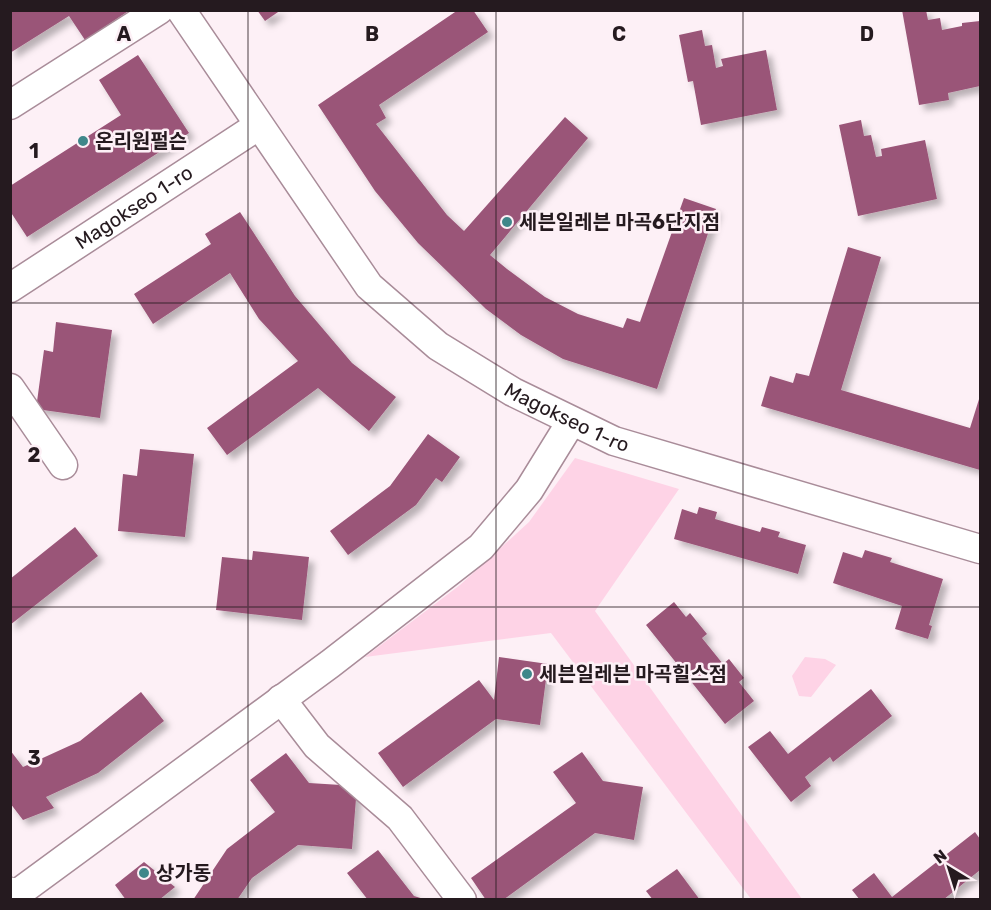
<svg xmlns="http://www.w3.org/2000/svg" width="991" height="910" font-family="Rubik,'Noto Sans KR',sans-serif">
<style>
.green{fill:#fed3e6}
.building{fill:#9a5578;filter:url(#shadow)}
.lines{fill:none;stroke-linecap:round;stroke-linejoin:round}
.minor-casing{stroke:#a98c99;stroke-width:31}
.major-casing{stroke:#a98c99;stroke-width:35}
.minor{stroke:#fff;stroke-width:28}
.major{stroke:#fff;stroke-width:33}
.grid{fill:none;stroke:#251a1f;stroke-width:1.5;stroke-opacity:0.55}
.poi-dot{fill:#3f878a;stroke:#fdf0f6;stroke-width:2}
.labels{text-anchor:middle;stroke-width:5;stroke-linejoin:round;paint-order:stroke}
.poi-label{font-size:20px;font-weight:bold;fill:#251a1f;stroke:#fdf0f6;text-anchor:start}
.street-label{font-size:20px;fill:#251a1f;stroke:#fdf0f6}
.grid-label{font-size:20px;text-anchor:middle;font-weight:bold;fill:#251a1f;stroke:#fdf0f6;stroke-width:5;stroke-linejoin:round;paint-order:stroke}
</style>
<defs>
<filter id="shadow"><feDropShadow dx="5.5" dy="5.5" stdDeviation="3" flood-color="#0004"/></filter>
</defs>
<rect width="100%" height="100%" fill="#fdf0f6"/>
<g class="green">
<polygon points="575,458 679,489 595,611 802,899 751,899 551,633 365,657 460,585 529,522"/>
<polygon points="805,657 825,659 836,665 811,697 799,696 792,676"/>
</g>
<g class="building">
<polygon points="10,10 130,10 85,40 69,16 10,53"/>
<polygon points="257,10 281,10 265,21"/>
<polygon points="458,10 473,10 488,32 379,105 386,118 376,124 447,215 464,231 565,117 588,138 490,255 507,269 545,297 578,314 623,328 627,318 640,322 684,198 716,209 657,389 563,359 521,335 486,309 418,243 375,191 318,105"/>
<polygon points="902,10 926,10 928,20 940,18 942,30 962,26 962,23 980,21 980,86 948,93 949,100 919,105"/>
<polygon points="702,30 705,46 712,45 716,68 723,66 721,59 766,50 777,110 701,125 693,81 688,82 679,35"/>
<polygon points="138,55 189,133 27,237 10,211 10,186 121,115 99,80"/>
<polygon points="861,120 864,136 871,135 876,157 882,156 881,149 925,140 937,199 858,216 839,125"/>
<polygon points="240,212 295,296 352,363 396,397 369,431 318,388 227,455 207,428 298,361 259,319 230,273 153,324 134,294 211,244 205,234"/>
<polygon points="848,247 881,257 841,390 970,428 980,396 980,470 761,406 770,376 793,383 796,373 809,376"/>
<polygon points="56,322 112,330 100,418 36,409 44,350 53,352"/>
<polygon points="428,434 460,457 442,482 436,478 416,505 348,555 330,531 390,486"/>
<polygon points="140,449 194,454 185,537 118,531 123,474 137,476"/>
<polygon points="699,507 717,512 715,519 760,532 762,527 780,532 778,537 806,545 798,574 674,539 682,509 697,514"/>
<polygon points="75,527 98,556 10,625 10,579"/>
<polygon points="865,550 892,558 890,562 943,579 929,625 932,626 928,639 895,629 902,606 833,583 843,552 862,558"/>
<polygon points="253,551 309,557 302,620 216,610 222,557 252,560"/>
<polygon points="674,602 686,617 690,613 707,634 702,638 723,664 729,659 744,678 739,682 754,701 725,724 646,625"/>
<polygon points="499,657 548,664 540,725 496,719 403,787 378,753 479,680 494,700"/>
<polygon points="871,689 892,716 833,762 830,757 805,777 811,786 791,802 748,747 770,731 788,754"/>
<polygon points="141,692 164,721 98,773 46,797 54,808 23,820 10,803 10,750 23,767 80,741"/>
<polygon points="582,752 603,781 643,787 634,840 595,833 503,900 486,900 471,878 576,803 553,772"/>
<polygon points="286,753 309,783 357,786 352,849 298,845 252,878 237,900 193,900 227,849 275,812 250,780"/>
<polygon points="975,832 980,839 980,870 943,900 860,900 852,890 874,873 892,897"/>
<polygon points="378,850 414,896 427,900 368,900 347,873"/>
<polygon points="144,862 175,887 159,900 126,900 115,885"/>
<polygon points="677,869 700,900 653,900 646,891"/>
</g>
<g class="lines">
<g class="minor-casing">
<g id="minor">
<path id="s1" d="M181,10L369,286L438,346L513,392L614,441L980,549"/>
<polyline points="10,105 159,10"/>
<path id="s2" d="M10,288L258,126"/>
<polyline points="10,388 63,465"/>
<polyline points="281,699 317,746 400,818 462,900"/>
<polyline points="10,899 330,664 481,547 529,490 571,422"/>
</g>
</g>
<g class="major-casing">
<polyline id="major" points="10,894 15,900"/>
</g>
<use href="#minor" class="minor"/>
<use href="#major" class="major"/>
</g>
<path class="grid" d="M248,10V900M496,10V900M743,10V900M10,303H980M10,607H980"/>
<g class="poi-dot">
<circle cx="83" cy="141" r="6"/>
<circle cx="507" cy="222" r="6"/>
<circle cx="527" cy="674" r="6"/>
<circle cx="144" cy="873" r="6"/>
</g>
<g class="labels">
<g class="poi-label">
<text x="95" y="148">온리원펄슨</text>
<text x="519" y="229">세븐일레븐 마곡6단지점</text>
<text x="539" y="681">세븐일레븐 마곡힐스점</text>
<text x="156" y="880">상가동</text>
</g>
<g class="street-label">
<text dy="7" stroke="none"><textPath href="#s2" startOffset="148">Magokseo 1-ro</textPath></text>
<text dy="7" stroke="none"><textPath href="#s1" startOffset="573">Magokseo 1-ro</textPath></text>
</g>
</g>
<g class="grid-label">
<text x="124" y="41">A</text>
<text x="372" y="41">B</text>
<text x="619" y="41">C</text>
<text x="867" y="41">D</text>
<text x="34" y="158">1</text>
<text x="34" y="462">2</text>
<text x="34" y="765">3</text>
</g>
<rect width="991" height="910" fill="none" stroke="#251a1f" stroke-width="24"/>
<g transform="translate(949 868) rotate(322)" stroke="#fdf0f6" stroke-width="4.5" paint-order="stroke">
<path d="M0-4.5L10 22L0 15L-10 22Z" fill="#251a1f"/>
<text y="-9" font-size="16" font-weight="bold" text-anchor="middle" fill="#251a1f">N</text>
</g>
</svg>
